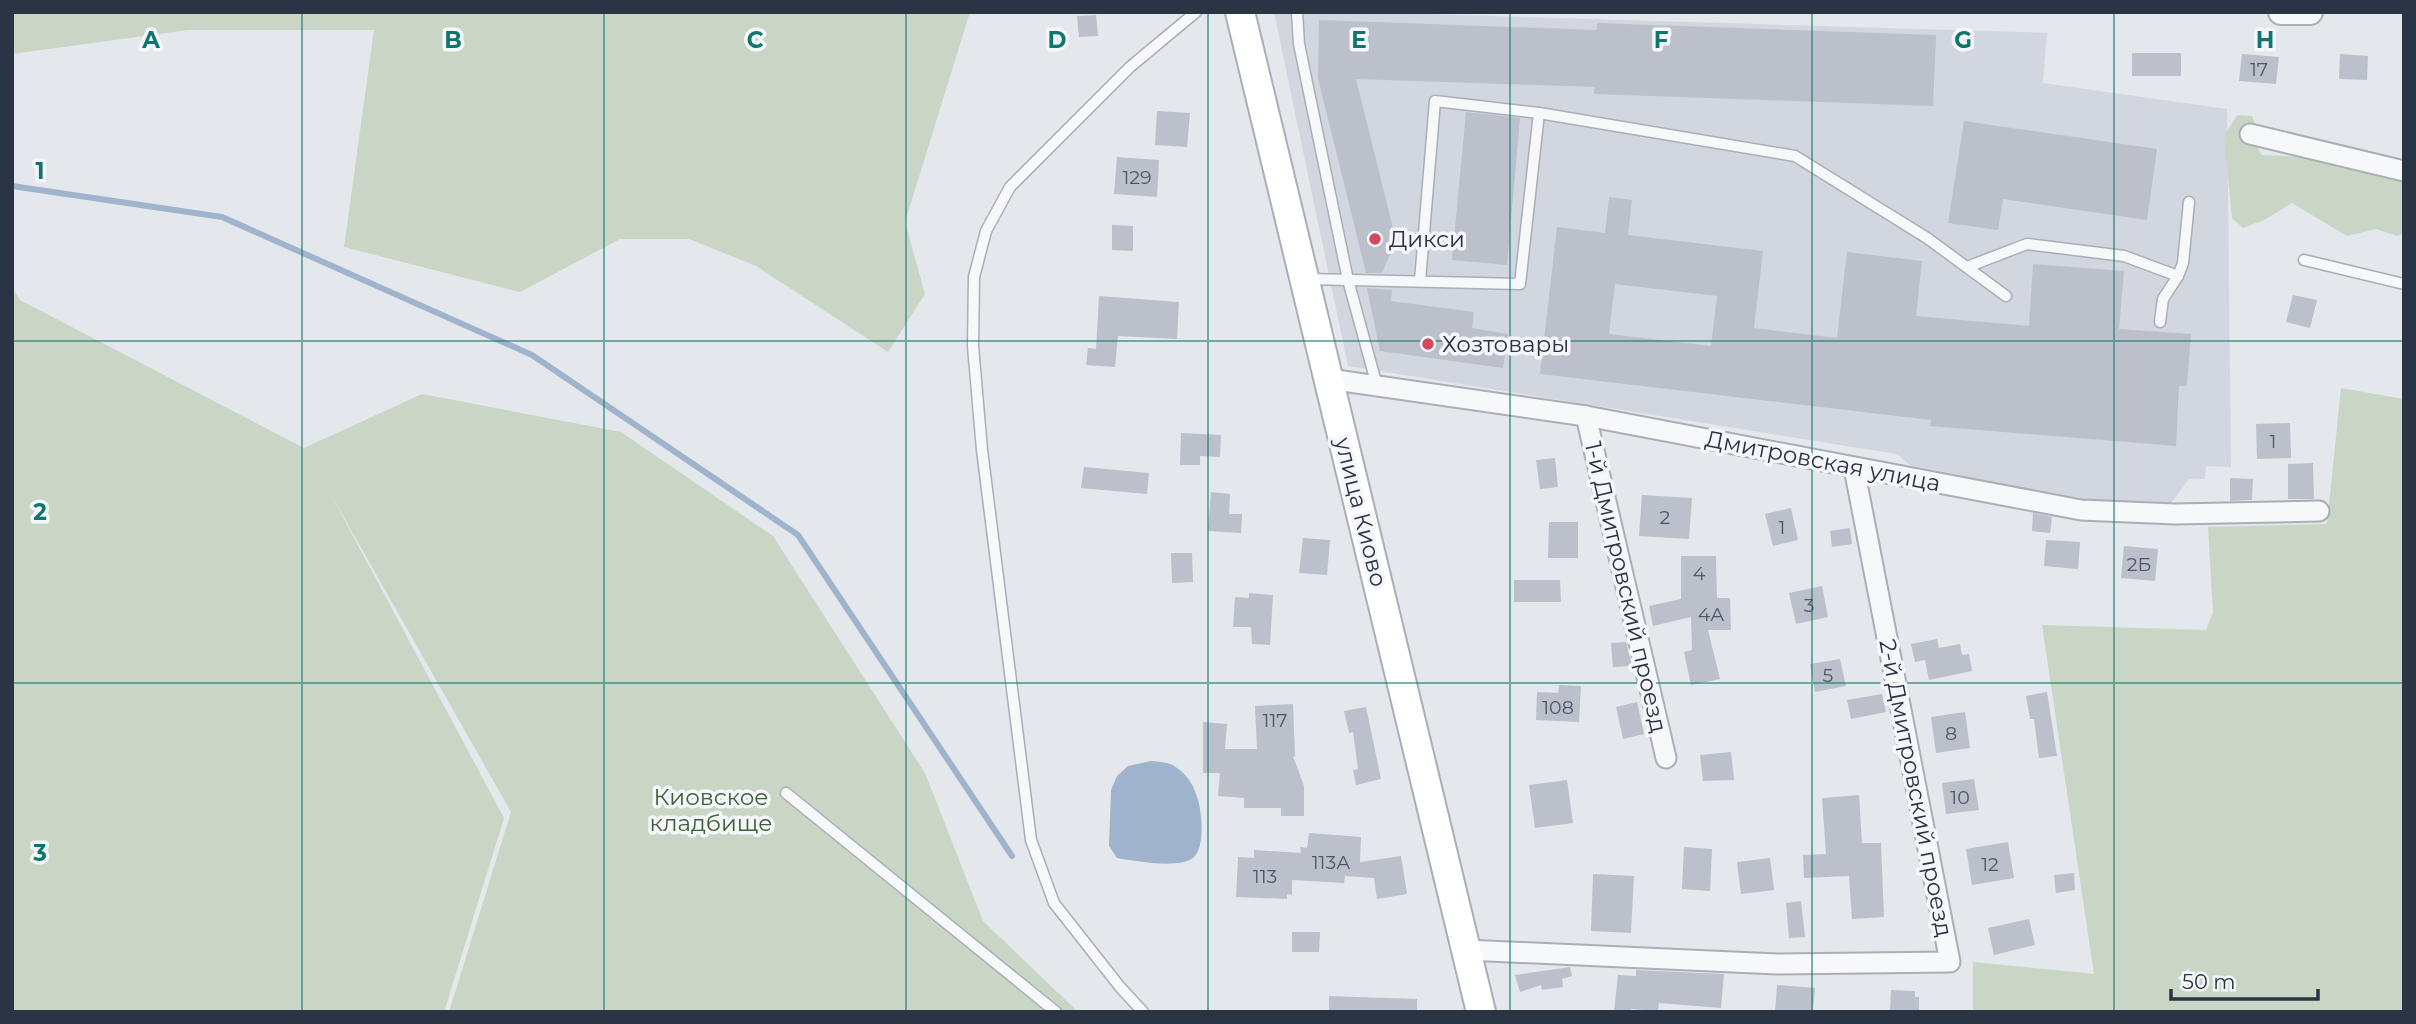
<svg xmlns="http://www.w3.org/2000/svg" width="2416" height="1024" font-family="Montserrat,sans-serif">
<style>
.built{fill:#d2d6de}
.green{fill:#c9d6c5}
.water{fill:#9fb4cc}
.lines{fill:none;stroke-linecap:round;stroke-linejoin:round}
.stream{stroke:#9fb4cc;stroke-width:6}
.building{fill:#bbc0ca;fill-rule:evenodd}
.service-casing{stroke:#a9aeb7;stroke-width:13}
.minor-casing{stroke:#a9aeb7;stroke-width:23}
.tertiary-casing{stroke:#a9aeb7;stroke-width:28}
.secondary-casing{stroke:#a9aeb7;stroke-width:32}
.service{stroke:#f7f8fa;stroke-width:10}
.minor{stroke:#f7f8fa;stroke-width:19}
.tertiary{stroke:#f7f8fa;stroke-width:24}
.secondary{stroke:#fff;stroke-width:28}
.grid{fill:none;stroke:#0f766e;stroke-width:2;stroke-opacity:0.55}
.poi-dot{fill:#d1495b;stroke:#f4f6f9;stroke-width:2.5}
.labels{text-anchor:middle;stroke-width:7;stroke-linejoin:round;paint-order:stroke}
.number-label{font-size:19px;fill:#4f5766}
.poi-label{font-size:23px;fill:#2b3445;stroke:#f4f6f9;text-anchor:start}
.street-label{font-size:23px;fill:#2b3445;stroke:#f4f6f9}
.park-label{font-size:23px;fill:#3f6138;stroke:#f4f6f9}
.grid-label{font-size:23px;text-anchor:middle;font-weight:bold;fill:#0f766e;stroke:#f4f6f9;stroke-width:7;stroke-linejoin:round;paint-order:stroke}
</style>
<rect width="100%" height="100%" fill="#e4e7ec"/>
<polygon class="built" points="1274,12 1361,12 2047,33 2043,83 2227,109 2231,467 2206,466 2205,479 2189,479 2171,503 2160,507 2091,501 1910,465 1897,454 1348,366"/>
<g class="green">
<polygon points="12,12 970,12 905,222 925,294 888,352 756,266 689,239 620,239 520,292 344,247 374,30 188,30 12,54"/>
<polygon points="2237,115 2252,116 2257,129 2255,143 2262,155 2303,157 2404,183 2404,233 2397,236 2376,229 2347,236 2292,203 2264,220 2243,228 2232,218 2224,136"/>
<polygon points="12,288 20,300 304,448 422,394 621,432 773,536 925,773 983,921 1078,1012 449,1012 511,812 330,493 504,818 444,1012 12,1012"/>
<polygon points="2341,388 2404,399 2404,1012 1973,1012 1973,962 2094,974 2042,625 2206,630 2213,613 2208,527 2327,524"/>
</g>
<path class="water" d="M1151,761C1161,762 1170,762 1177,768C1186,774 1193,784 1196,794C1202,808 1206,848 1193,858C1178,869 1135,861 1117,858L1109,846L1111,790L1117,776L1128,766Z"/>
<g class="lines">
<polyline class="stream" points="12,186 222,217 532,355 798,535 1012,856"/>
</g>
<g class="building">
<polygon points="1096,15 1098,36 1079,37 1077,16"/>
<polygon points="1319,20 1597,30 1597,23 1936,35 1933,106 1594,94 1595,87 1356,79 1396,240 1382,273 1366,273 1318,78"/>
<rect x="2132" y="53" width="49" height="23"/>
<polygon points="2242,54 2279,57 2276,84 2239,81"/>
<polygon points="2340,54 2368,56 2367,80 2339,79"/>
<polygon points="1157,111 1190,113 1187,147 1155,145"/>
<polygon points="1466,112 1520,118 1507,265 1452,260"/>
<polygon points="1964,121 2157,149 2147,220 2003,199 1998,230 1948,223"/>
<polygon points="1117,157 1159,160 1157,197 1114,194"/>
<path d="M1609,197L1632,200L1628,235L1763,251L1754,328L1837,338L1847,252L1922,261L1916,316L2029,326L2033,264L2124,271L2119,329L2191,334L2187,386H2179L2176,446L1930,426L1931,420L1540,374L1557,227L1605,233ZM1615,284L1717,296L1711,346L1609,334Z"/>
<polygon points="1112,225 1133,226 1133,251 1112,250"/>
<polygon points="1367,288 1392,290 1391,301 1474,312 1472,328 1508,334 1503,368 1380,351"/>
<polygon points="2293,295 2317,300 2310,328 2286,322"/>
<polygon points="1099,296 1179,302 1177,339 1118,336 1115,367 1086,365 1088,348 1096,349"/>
<polygon points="2290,423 2291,458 2257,459 2256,424"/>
<polygon points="1181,433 1221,435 1220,457 1200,456 1200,465 1180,465"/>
<polygon points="1555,458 1558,487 1540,489 1536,460"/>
<polygon points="2313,463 2314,499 2288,499 2288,464"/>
<polygon points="1084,467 1149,473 1147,494 1081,488"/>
<polygon points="2230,478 2253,479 2252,500 2230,501"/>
<polygon points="1211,492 1230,494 1229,514 1242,514 1241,533 1208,531"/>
<polygon points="1642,495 1692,498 1689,539 1639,536"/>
<polygon points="1791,508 1798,540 1773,546 1765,514"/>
<polygon points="2033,513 2052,517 2050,533 2032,531"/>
<polygon points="1549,522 1578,522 1578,558 1548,558"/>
<polygon points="1850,528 1852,544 1832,547 1830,531"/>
<polygon points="1303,538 1330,540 1327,575 1299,573"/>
<polygon points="2046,540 2080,542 2078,569 2044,566"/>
<polygon points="2124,546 2158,549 2155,581 2121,578"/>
<polygon points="1171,553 1192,553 1193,582 1172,583"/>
<polygon points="1681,556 1716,556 1717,598 1730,598 1731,630 1708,630 1720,679 1691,685 1684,652 1692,650 1691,617 1653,626 1649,606 1681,599"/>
<polygon points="1514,580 1560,580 1561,602 1514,602"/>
<polygon points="1822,586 1828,617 1796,624 1789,593"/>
<polygon points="1249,593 1273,595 1270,645 1252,644 1251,627 1233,627 1235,597 1249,598"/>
<polygon points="1937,639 1939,648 1960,644 1962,655 1969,654 1972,671 1929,680 1925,660 1915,662 1911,644"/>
<polygon points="1626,642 1632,666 1613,667 1611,643"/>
<polygon points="1840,659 1846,686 1815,692 1810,664"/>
<polygon points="1559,685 1581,686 1579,722 1536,720 1537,692 1558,693"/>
<polygon points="2047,692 2057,756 2039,758 2034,719 2030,719 2026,696"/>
<polygon points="1882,694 1886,712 1851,719 1847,700"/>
<polygon points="1637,702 1644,734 1623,739 1616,707"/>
<polygon points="1293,704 1295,757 1293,756 1304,786 1304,816 1281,816 1281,808 1244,808 1244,798 1218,796 1220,773 1203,773 1203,722 1227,724 1225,749 1257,749 1255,706"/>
<polygon points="1366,707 1381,779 1356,785 1353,770 1358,769 1353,732 1349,733 1344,711"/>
<polygon points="1965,712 1970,748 1936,753 1931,717"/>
<polygon points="1731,752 1734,780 1703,781 1700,755"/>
<polygon points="1974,779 1979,810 1946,814 1942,783"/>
<polygon points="1567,780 1573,823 1535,828 1529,785"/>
<polygon points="1859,795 1862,843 1881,843 1884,917 1852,919 1849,876 1804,878 1803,855 1826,854 1822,798"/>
<polygon points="1309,833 1361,837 1360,862 1401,856 1407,894 1377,899 1374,878 1345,876 1344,883 1292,880 1292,895 1287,894 1287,899 1236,897 1238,857 1254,858 1254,850 1301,853 1300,847 1307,848"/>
<polygon points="2008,842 2014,878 1972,885 1966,849"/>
<polygon points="1684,847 1712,849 1710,891 1682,889"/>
<polygon points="1770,858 1774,890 1741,894 1737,862"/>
<polygon points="2074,873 2075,890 2056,893 2054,875"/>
<polygon points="1593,874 1634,876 1631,933 1591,931"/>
<polygon points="1801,901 1805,937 1789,938 1786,903"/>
<polygon points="2029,919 2035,945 1994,955 1988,928"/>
<polygon points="1292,932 1320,932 1319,952 1292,952"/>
<polygon points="1570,967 1572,976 1562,979 1563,987 1542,990 1541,985 1520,992 1515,975"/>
<polygon points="1636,970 1724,974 1721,1008 1659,1003 1658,1011 1631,1009 1631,1012 1614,1012 1618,975 1636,976"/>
<polygon points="1777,985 1815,988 1813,1012 1775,1012"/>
<polygon points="1891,990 1915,991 1915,997 1919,997 1919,1012 1890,1012"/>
<polygon points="1329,996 1417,999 1417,1012 1329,1012"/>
</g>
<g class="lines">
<g class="service-casing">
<g id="service">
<polyline points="1297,12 1299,44 1348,280 1377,386"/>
<polyline points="2304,260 2404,284"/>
<polyline points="1967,267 2027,244 2124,256 2178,276"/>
<polyline points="1308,279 1520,284 1539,113"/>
<polyline points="1420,281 1435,101 1539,113 1795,156 1927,238 2006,296"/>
<polyline points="2160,322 2163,299 2178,276 2183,263 2189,202"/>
<polyline points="786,793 1056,1012"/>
<polyline points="1143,1012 1120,987 1054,903 1031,840 982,450 973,346 974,277 986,231 1010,187 1130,67 1196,12"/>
</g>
</g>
<g class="minor-casing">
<g id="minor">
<polyline points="2250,134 2404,171"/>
<polyline points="1329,379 1586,416 2081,510 2175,514 2319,511"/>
<polyline points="1586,416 1666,758"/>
<polyline points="1466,950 1777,964 1950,962 1854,468"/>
</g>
</g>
<g class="tertiary-casing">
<polyline id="tertiary" points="2281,12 2310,12"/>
</g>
<g class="secondary-casing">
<polyline id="secondary" points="1240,12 1481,1012"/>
</g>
<use href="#service" class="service"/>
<use href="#minor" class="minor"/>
<use href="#tertiary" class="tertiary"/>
<use href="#secondary" class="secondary"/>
</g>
<path class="grid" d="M302,12V1012M604,12V1012M906,12V1012M1208,12V1012M1510,12V1012M1812,12V1012M2114,12V1012M12,341H2404M12,683H2404"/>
<g class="poi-dot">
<circle cx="1375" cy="239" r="7"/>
<circle cx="1428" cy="344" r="7"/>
</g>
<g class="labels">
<g class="number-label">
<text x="2259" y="76">17</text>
<text x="1137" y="184">129</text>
<text x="2273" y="448">1</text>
<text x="1665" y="524">2</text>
<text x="1782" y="534">1</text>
<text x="2139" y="571">2Б</text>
<text x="1699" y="580">4</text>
<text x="1809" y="612">3</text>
<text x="1711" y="621">4А</text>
<text x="1828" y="682">5</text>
<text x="1558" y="714">108</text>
<text x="1275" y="727">117</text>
<text x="1951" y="740">8</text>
<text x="1960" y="804">10</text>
<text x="1331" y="869">113А</text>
<text x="1990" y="871">12</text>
<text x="1265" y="883">113</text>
</g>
<g class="poi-label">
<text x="1389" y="247">Дикси</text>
<text x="1442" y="352">Хозтовары</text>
</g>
<g class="street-label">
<text transform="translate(1823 461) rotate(11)" y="8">Дмитровская улица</text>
<text transform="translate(1361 512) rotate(76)" y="8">улица Киово</text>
<text transform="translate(1626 587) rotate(77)" y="8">1-й Дмитровский проезд</text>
<text transform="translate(1916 788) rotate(79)" y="8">2-й Дмитровский проезд</text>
</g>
<g class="park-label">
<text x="711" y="805">Киовское<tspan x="711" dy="26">кладбище</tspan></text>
</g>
</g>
<g class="grid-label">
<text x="151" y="48">A</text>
<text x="453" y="48">B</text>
<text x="755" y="48">C</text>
<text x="1057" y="48">D</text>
<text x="1359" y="48">E</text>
<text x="1661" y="48">F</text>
<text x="1963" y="48">G</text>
<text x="2265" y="48">H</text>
<text x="40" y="179">1</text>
<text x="40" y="520">2</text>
<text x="40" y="861">3</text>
</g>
<rect width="2416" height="1024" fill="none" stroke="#2b3445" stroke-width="28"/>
<path d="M2171 989v10h147v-10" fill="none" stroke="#2b3445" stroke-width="3.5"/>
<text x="2182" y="989" font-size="21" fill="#2b3445" stroke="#f4f6f9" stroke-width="5" paint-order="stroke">50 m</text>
</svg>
